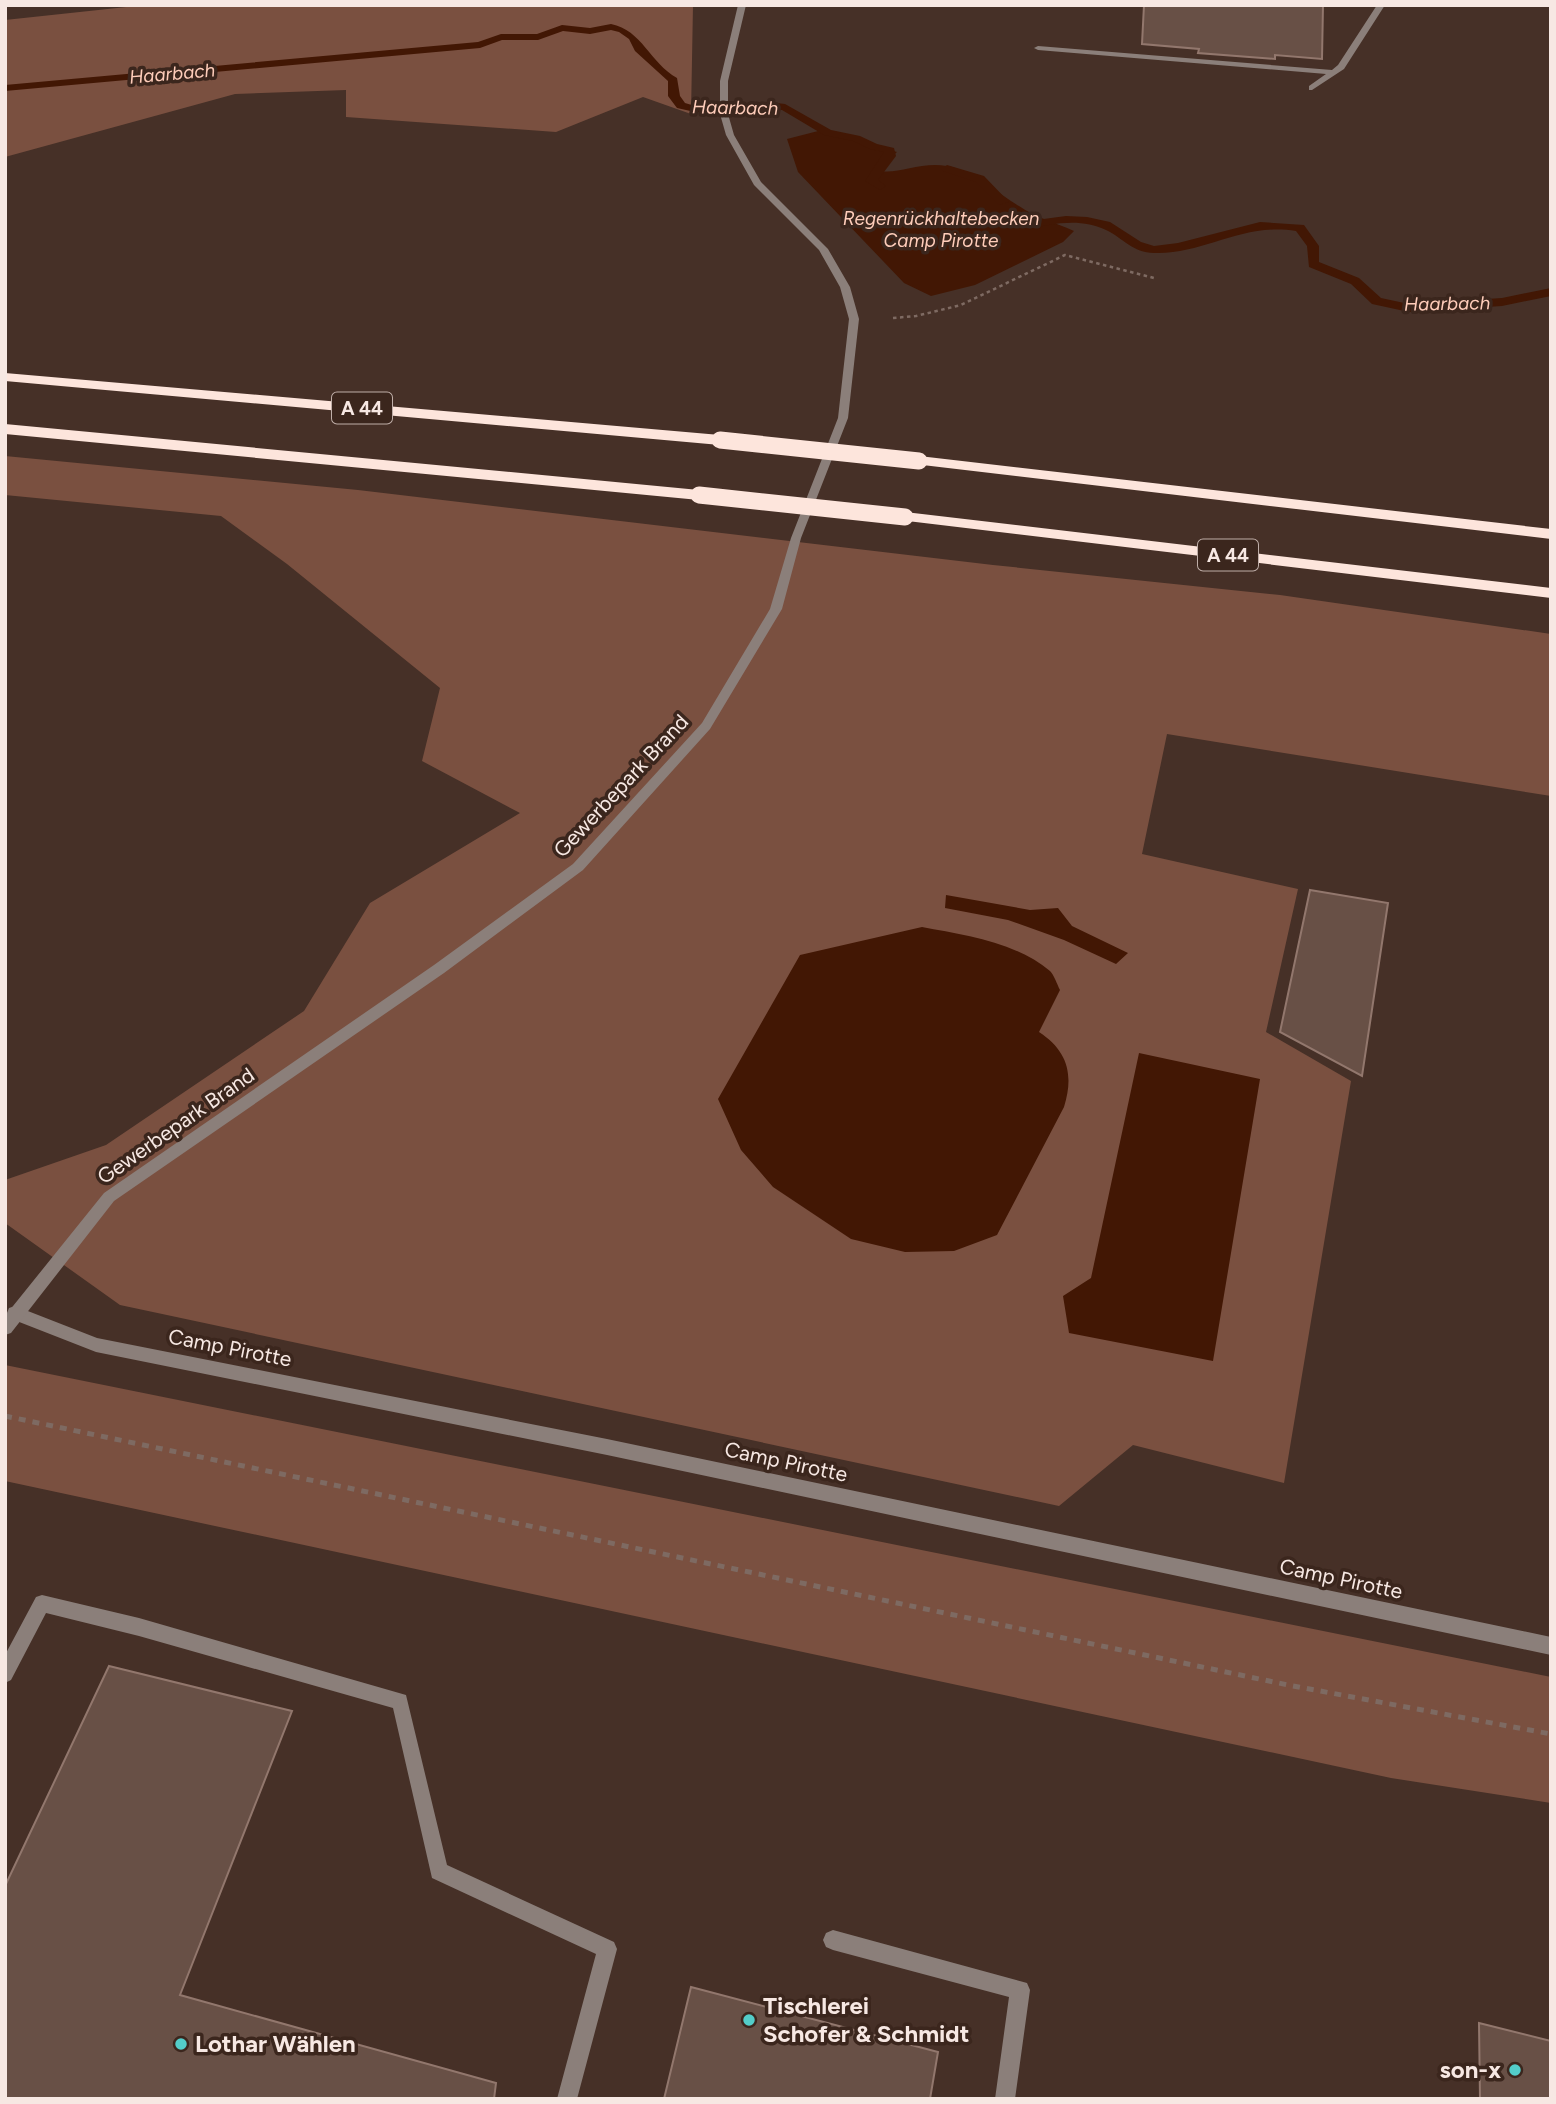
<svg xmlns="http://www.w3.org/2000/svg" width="1556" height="2104" font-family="Figtree,sans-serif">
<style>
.green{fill:#7a5040}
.water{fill:#421704}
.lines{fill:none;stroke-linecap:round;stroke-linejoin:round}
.stream{fill:#421704;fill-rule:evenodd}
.building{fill:#685046;stroke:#92776d;stroke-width:2}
.path-far1{stroke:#7e6a62;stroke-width:2.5;stroke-dasharray:3.5 3.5;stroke-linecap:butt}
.path{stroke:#7e6a62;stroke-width:5;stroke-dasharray:7 7;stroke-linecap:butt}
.lane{fill:#8b7f7a;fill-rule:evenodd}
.street{fill:#8b7f7a;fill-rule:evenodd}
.highway{fill:#fde5dc;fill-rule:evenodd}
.highway-bridge{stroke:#fde5dc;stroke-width:17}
.poi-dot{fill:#53cdc9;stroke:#3b261d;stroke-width:2.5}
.labels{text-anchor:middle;stroke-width:7;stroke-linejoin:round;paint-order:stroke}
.far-water-label{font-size:19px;font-style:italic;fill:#ffcdba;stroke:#3b261d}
.shield{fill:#3b261d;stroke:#bfaea8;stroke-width:2}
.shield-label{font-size:19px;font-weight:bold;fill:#f7e8e3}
.street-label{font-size:21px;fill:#f7e8e3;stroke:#3b261d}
.near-poi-label{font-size:24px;font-weight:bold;fill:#f7e8e3;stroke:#3b261d;text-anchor:start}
</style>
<rect width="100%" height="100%" fill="#463027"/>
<g class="green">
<polygon points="145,5 693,5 691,114 643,97 556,132 346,117 346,90 235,94 5,157 5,20"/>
<polygon points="5,456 358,490 993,565 1280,595 1551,634 1551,796 1167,734 1142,854 1298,889 1266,1032 1351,1081 1284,1483 1133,1445 1059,1506 120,1305 5,1223 5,1180 106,1145 304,1011 370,903 520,813 422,761 440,688 287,564 221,516 5,495"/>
<polygon points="5,1365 1551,1677 1551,1803 1391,1778 5,1481"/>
</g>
<g class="water">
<path d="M822,130L897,152L877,170C897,177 926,157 958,169C980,177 999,194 1019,206C1035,217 1056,223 1074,231L1063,242L975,285L931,296L904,283L798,172L787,139Z"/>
<polygon points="946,895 1030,910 1058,908 1072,926 1128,953 1116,964 1064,940 1008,920 945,908"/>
<path d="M922,927C964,935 1016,942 1050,971C1054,975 1057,984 1060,990L1039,1032C1068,1051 1074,1075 1064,1107L997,1235L954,1251L905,1252L851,1239L773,1187L741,1150L718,1099L800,955Z"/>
<polygon points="1139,1053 1260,1079 1213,1361 1069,1333 1063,1296 1091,1278"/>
</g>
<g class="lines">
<g class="stream">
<path d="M611,24C642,30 650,63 677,78L680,96L685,103L695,106L768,102L785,104L831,130L860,136L877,144L894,148L896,156L878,180L886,186L880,190L865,181L884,152L870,149L853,141L824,135L782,110L695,112L677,108L668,96V81L635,51L629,39L619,32L611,30L590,34L563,31L538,40H502L480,48L5,91V85L478,42L501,34H537L562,25L590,28Z"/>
<polygon points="947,165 984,176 1009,202 999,205 976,182 943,171 941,169"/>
<path d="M1066,216L1087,217L1110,222L1141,242L1154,246L1178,243L1260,222L1304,225L1319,246V262L1359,278L1381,298L1409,304L1502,298L1551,288V296L1502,306L1409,312L1372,304L1351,284L1309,267L1307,246L1296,231C1243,222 1203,255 1154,253C1133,253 1123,238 1106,230C1082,218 1052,223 1027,230L1021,226L1036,220Z"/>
</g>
</g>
<g class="building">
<polygon points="1144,5 1323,5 1322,59 1275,55 1275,59 1198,53 1199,49 1142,44"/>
<polygon points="1310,890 1388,903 1362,1076 1280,1032"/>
<polygon points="109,1666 292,1711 180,1995 496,2083 494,2099 5,2099 5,1886"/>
<polygon points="691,1987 938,2052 930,2099 664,2099"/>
<polygon points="1479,2023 1551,2041 1551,2099 1480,2099"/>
</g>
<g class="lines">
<polyline class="path-far1" points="893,318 916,316 961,305 1065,255 1154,278"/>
<polyline class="path" points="5,1416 1288,1685 1551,1734"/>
<g class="lane">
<polygon points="1377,5 1385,5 1344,69 1312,90 1309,90 1309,86 1326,74 1038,50 1034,48 1038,46 1332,70 1338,65"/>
<polygon points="15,1306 97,1338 607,1439 1551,1637 1551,1655 607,1455 96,1352 9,1318 7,1313 9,1308"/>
<polygon points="42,1595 139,1618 406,1695 447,1865 614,1942 617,1949 577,2099 557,2099 596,1954 432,1878 393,1708 139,1636 46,1613 11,1680 5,1683 5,1655 36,1597"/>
<polygon points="833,1930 1027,1983 1030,1990 1015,2099 995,2099 1009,1997 833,1950 826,1947 823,1940 826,1933"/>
</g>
<polygon class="street" points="738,5 746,5 728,81 728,114 734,135 761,182 828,249 850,287 859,319 848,418 801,538 782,609 710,729 583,870 444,973 114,1201 11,1333 5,1335 5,1316 104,1193 434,965 573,864 702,723 770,609 791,538 838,418 849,319 840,287 819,250 754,185 726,135 720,114 720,81"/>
<g class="highway">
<polygon points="5,373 720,435 728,440 720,445 5,381"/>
<polygon points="5,424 699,490 707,495 699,500 5,434"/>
<polygon points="919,456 1551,529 1551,539 914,464 911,461 914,458"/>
<polygon points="905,512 1551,588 1551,598 899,520 897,517"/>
</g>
<g class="highway-bridge">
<polyline points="720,440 919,461"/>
<polyline points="699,495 905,517"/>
</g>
</g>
<g class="poi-dot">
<circle cx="749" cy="2020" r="7"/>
<circle cx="181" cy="2044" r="7"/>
<circle cx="1515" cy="2070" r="7"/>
</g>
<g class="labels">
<g class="far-water-label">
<text transform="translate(172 73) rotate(-5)" y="7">Haarbach</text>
<text transform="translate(735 107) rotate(1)" y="7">Haarbach</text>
<text x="941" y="225">Regenrückhaltebecken<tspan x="941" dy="22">Camp Pirotte</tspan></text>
<text transform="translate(1447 303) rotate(-1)" y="7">Haarbach</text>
</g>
<g class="shield">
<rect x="332" y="392.5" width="60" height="31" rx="5"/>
<rect x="1198" y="539.5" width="60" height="31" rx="5"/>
</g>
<g class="shield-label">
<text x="362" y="415">A 44</text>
<text x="1228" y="562">A 44</text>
</g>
<g class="street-label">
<text transform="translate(621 786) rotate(-47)" y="7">Gewerbepark Brand</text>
<text transform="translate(176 1126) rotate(-35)" y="7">Gewerbepark Brand</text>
<text transform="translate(230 1348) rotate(11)" y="7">Camp Pirotte</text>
<text transform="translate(786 1462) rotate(12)" y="7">Camp Pirotte</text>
<text transform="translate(1341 1579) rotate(12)" y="7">Camp Pirotte</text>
</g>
<g class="near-poi-label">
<text x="763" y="2014">Tischlerei<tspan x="763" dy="28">Schofer &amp; Schmidt</tspan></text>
<text x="195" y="2052">Lothar Wählen</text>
<text x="1501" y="2078" text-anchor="end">son-x</text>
</g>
</g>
<rect width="1556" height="2104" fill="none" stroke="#f7e8e3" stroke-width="14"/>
</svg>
